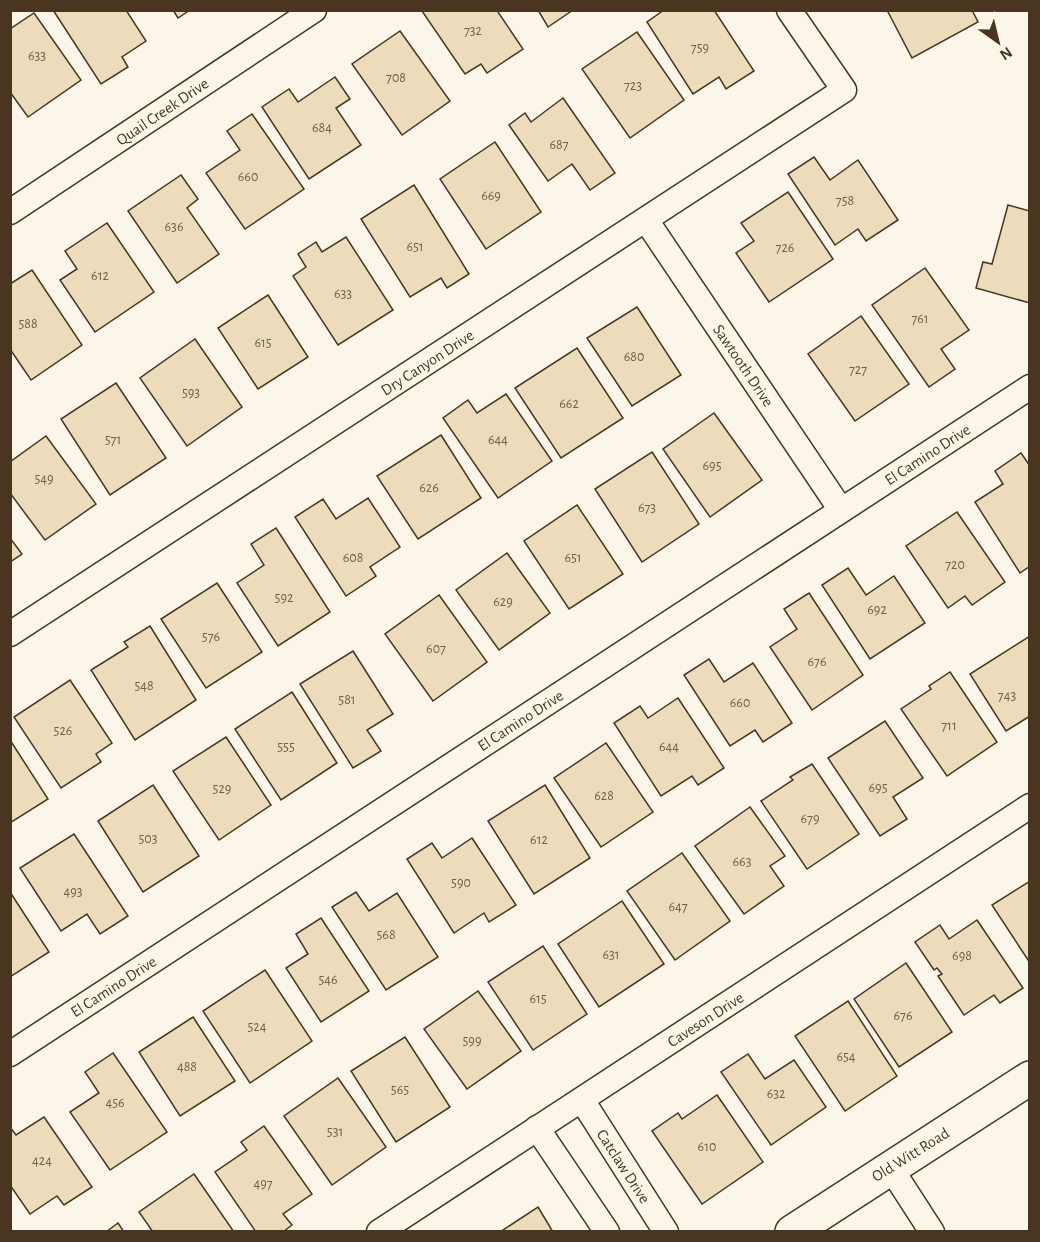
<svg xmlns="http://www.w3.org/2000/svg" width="1040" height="1242" font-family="'Alegreya Sans',sans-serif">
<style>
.building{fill:#ecdcbc;stroke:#4a3520;stroke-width:1.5}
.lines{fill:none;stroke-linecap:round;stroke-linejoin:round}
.street-casing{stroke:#4a3520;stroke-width:27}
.secondary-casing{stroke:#4a3520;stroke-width:36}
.street{stroke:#fbf6e9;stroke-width:24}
.secondary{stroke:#fbf6e9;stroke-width:33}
.labels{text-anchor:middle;stroke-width:4.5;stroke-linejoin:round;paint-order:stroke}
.number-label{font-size:14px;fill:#725f47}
.street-label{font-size:16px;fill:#4a3520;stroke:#fbf6e9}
</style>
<rect width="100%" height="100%" fill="#fbf6e9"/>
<g class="building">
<polygon points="53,10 126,10 146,41 122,57 128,67 101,84"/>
<polygon points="173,10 190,10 178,18"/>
<polygon points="500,10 498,12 523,49 487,73 481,64 465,74 422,11"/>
<polygon points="538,10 573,10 548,27"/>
<polygon points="664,10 714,10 754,71 726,89 719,77 693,94 647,22"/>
<polygon points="887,10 972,10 978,22 912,58"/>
<polygon points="34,13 81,80 28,117 10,92 10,29"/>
<polygon points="400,31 450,101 402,135 352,64"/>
<polygon points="637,32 684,100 630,138 582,69"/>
<polygon points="335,77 350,99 336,108 361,145 309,179 262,107 289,89 298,102"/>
<polygon points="563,98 615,173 590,190 572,164 548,181 509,125 525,113 531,122"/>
<polygon points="252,114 304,189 245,229 206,173 240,150 227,131"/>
<polygon points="495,142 541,212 486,249 440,179"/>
<polygon points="814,157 830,180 858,160 898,220 866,241 858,229 835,245 788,174"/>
<polygon points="181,175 198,199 187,208 219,254 177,283 128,211"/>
<polygon points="414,185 469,274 447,288 441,278 410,297 361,219"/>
<polygon points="788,192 833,259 769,302 736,253 754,241 741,223"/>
<polygon points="1008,205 1030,211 1030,303 976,288 983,262 992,264"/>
<polygon points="107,223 154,292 95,332 60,280 77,269 65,251"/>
<polygon points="346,237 393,310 338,345 293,276 306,267 298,254 316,242 322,252"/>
<polygon points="925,268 969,330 941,349 955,369 929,387 872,305"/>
<polygon points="32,270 82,345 31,380 10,349 10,284"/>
<polygon points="268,295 308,357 258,389 218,328"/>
<polygon points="637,307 681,375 632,406 587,338"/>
<polygon points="861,316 909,384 855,421 808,354"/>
<polygon points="195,339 242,407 187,446 140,378"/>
<polygon points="577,348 623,418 561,458 515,388"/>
<polygon points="116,383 166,458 110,495 61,419"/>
<polygon points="506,394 552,461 498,498 443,418 468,400 477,413"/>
<polygon points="714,413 762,480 710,517 663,449"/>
<polygon points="441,435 481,498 418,539 377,476"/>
<polygon points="46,436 96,504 45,540 10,493 10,462"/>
<polygon points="652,452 699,524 642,562 595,489"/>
<polygon points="1021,453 1030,466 1030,566 1020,573 975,502 1003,484 995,471"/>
<polygon points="368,498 400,547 370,567 376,576 346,596 295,517 323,499 336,519"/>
<polygon points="577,505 623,574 569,609 524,541"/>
<polygon points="957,512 1005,582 972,605 965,596 948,608 906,546"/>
<polygon points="276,528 330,612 278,646 237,583 264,565 251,544"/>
<polygon points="10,538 22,554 10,562"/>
<polygon points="507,553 550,613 499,650 456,590"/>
<polygon points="848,568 866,595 894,576 925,623 870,659 822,585"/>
<polygon points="217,583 262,652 206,688 161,619"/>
<polygon points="809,593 863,675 812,710 770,647 797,629 784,609"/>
<polygon points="439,595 487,662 433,701 385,634"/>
<polygon points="150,626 196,700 135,740 91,670 128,647 124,642"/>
<polygon points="1030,636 1030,716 1006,731 970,674"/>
<polygon points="353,651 393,714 367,730 381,751 353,768 300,684"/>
<polygon points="709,659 724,682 753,663 792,723 763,742 755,730 730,746 684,675"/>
<polygon points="950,672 997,742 947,776 901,709 931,689 929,686"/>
<polygon points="70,680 112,743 96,754 101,762 61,788 14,717"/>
<polygon points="292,692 337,763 281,800 235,729"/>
<polygon points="678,698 724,768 698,785 692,776 661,796 614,723 640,706 648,718"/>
<polygon points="885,721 923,778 893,797 907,819 880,836 828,758"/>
<polygon points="226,737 271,805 219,840 173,771"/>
<polygon points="10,740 48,799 10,823"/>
<polygon points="606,743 653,812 601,847 554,778"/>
<polygon points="812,764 859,834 807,869 761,801 793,780 790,777"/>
<polygon points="153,785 199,856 143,892 98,821"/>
<polygon points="545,785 590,858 534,894 488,821"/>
<polygon points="750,807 785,856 770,866 784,886 744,914 695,846"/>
<polygon points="74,834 128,916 100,934 87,914 61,931 20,868"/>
<polygon points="472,838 516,905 489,922 484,913 454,933 407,859 432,843 442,858"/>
<polygon points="682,853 730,921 675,960 627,891"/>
<polygon points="1030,881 1030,963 992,905"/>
<polygon points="10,892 49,952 10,977"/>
<polygon points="356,892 369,911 397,893 438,957 386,990 332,907"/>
<polygon points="622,901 664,964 599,1007 558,944"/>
<polygon points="321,918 369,991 321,1022 286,968 308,954 296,934"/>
<polygon points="977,920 1023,988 1000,1003 994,995 964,1015 938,976 942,974 937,968 934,970 915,942 940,925 949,939"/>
<polygon points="543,946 587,1014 533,1050 488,982"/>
<polygon points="906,963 952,1032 899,1067 854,999"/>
<polygon points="265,970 312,1041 250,1083 203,1011"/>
<polygon points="478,991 521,1051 467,1089 424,1029"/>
<polygon points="848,1001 897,1076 845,1111 795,1036"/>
<polygon points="193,1017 235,1081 180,1116 139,1052"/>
<polygon points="405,1037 450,1107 396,1142 351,1071"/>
<polygon points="113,1053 167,1132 110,1170 70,1112 99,1093 85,1072"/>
<polygon points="748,1054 765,1079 794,1060 826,1107 771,1145 721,1072"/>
<polygon points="338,1078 386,1147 332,1185 284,1116"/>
<polygon points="717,1095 763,1162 702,1204 652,1131 678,1113 682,1119"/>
<polygon points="44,1117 92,1187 64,1205 57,1196 30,1214 10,1185 10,1127 16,1135"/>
<polygon points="264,1126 312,1194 283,1214 292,1225 283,1232 256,1232 215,1172 247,1150 241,1142"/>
<polygon points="194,1174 234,1232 153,1232 139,1212"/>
<polygon points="538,1207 553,1232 500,1232"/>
<polygon points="118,1223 124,1232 106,1232"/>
</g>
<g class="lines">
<g class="street-casing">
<g id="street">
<polyline points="10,212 314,10"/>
<polyline points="646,220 841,510"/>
<polyline points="10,634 844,90 789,10"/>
<polyline points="10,1054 1030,387"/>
<polyline points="582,1100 666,1232"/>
<polyline points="537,1128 607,1232"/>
<polyline points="890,1167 932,1232"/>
<polyline points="379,1232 1030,806"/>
</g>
</g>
<g class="secondary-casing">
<polyline id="secondary" points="792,1232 1030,1078"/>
</g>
<use href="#street" class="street"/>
<use href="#secondary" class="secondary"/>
</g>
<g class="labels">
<g class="number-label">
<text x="473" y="35">732</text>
<text x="700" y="52">759</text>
<text x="37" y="60">633</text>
<text x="396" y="82">708</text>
<text x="633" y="90">723</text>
<text x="322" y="132">684</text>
<text x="559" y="149">687</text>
<text x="248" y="181">660</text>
<text x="491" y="200">669</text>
<text x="845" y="205">758</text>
<text x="174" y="231">636</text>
<text x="415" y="251">651</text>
<text x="785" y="252">726</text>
<text x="100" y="280">612</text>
<text x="343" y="298">633</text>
<text x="920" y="323">761</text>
<text x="28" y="328">588</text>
<text x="263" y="347">615</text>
<text x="634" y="361">680</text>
<text x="858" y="374">727</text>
<text x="191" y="397">593</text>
<text x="569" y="408">662</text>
<text x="113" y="444">571</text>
<text x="498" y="444">644</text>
<text x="712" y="470">695</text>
<text x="44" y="483">549</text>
<text x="429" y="492">626</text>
<text x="647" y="512">673</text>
<text x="353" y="562">608</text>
<text x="573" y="562">651</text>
<text x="955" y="569">720</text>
<text x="284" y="602">592</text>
<text x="503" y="606">629</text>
<text x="877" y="614">692</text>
<text x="211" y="641">576</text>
<text x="436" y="653">607</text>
<text x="817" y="666">676</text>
<text x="144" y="690">548</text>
<text x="1007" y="700">743</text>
<text x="347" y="704">581</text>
<text x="740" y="707">660</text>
<text x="949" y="730">711</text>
<text x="63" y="735">526</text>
<text x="286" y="751">555</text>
<text x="669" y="751">644</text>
<text x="878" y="792">695</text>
<text x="222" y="793">529</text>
<text x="604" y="800">628</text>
<text x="810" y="823">679</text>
<text x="148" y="843">503</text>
<text x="539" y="844">612</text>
<text x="742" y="866">663</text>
<text x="461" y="887">590</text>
<text x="73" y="896">493</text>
<text x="678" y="911">647</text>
<text x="386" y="939">568</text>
<text x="611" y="959">631</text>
<text x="962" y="960">698</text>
<text x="328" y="984">546</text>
<text x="538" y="1003">615</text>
<text x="903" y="1020">676</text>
<text x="257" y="1031">524</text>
<text x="472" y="1045">599</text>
<text x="846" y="1061">654</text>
<text x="187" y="1071">488</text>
<text x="400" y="1094">565</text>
<text x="776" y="1098">632</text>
<text x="115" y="1107">456</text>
<text x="335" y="1136">531</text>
<text x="707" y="1151">610</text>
<text x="42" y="1165">424</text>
<text x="263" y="1188">497</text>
</g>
<g class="street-label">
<text transform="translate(162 111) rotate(-34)" y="6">Quail Creek Drive</text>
<text transform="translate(427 362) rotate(-33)" y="6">Dry Canyon Drive</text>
<text transform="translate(744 365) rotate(56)" y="6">Sawtooth Drive</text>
<text transform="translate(927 454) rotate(-33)" y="6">El Camino Drive</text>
<text transform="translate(520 720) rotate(-33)" y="6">El Camino Drive</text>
<text transform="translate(113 986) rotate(-33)" y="6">El Camino Drive</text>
<text transform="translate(705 1019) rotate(-33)" y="6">Caveson Drive</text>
<text transform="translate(910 1154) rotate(-32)" y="6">Old Witt Road</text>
<text transform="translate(624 1166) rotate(57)" y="6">Catclaw Drive</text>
</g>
</g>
<rect width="1040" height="1242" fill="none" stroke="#4a3520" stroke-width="24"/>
<g transform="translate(998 42) rotate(146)" stroke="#fbf6e9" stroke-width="4.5" paint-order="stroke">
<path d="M0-4.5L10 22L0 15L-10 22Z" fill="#4a3520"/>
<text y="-9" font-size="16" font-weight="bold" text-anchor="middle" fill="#4a3520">N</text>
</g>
</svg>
